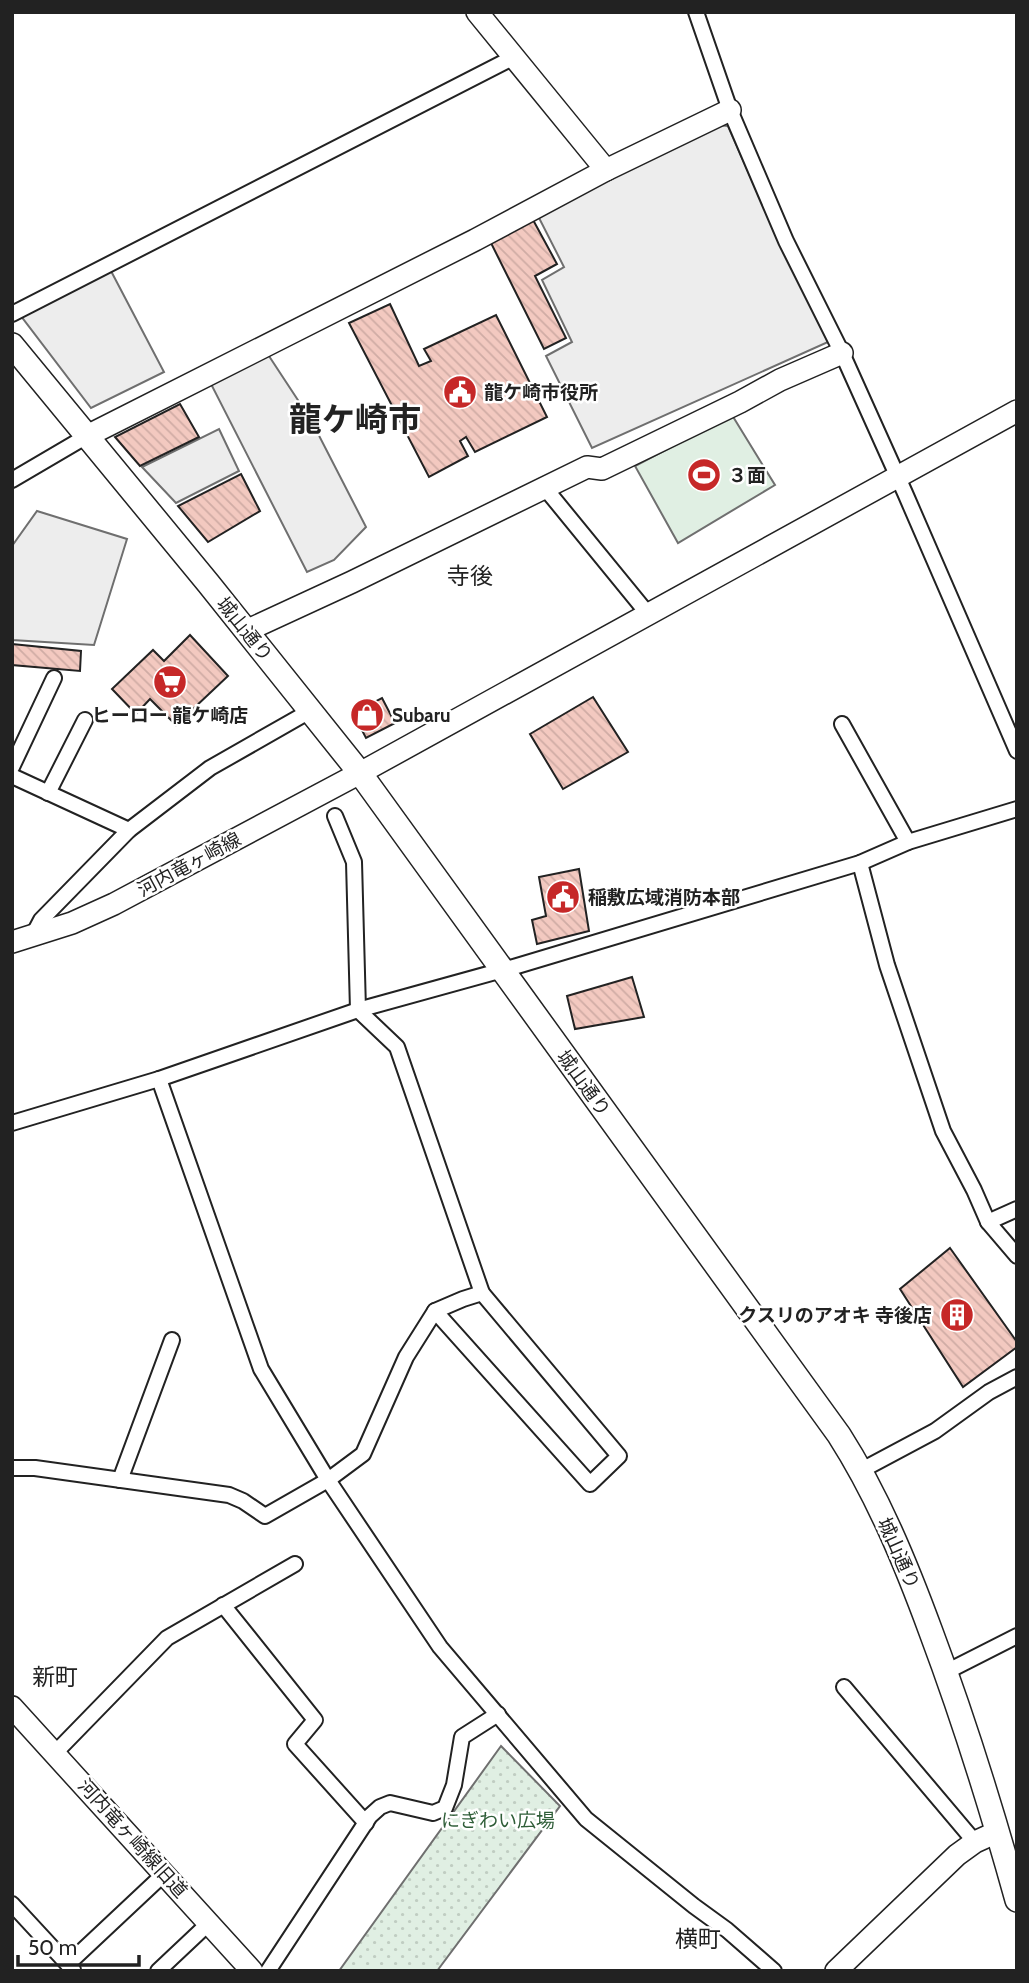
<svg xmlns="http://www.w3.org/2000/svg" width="1029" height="1983" font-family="Cabin,'Noto Sans JP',sans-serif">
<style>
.park{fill:url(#park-dots);stroke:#6f6f6f;stroke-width:2}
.pitch{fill:#e0efe3;stroke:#6f6f6f;stroke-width:2}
.parking{fill:#ededed;stroke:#6f6f6f;stroke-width:2}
.building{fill:url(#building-back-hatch);stroke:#222;stroke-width:2}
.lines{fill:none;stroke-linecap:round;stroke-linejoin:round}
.street-casing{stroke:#222;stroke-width:18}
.secondary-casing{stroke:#222;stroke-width:24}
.primary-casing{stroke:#222;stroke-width:26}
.street{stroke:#fff;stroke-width:14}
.secondary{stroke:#fff;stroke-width:21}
.primary{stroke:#fff;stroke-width:23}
.labels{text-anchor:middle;stroke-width:5;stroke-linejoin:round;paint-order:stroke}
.poi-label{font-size:19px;font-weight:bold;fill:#222;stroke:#fff;text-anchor:start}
.street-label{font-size:19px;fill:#222;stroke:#fff}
.park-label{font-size:19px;fill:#2f5e38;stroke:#fff}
.quarter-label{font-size:23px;fill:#222;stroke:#fff}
.town-label{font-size:33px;font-weight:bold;fill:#222;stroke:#fff}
</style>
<defs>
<pattern id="park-dots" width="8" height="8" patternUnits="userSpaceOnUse" patternTransform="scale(1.75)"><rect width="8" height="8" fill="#e0efe3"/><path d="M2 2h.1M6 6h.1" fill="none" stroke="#c0cdc2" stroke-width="1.8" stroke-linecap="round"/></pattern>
<pattern id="building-back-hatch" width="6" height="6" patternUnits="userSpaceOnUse" patternTransform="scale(1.75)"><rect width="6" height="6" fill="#f3c9c0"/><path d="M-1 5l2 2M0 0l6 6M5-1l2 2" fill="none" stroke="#d0aca5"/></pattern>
</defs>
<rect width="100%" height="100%" fill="#fff"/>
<polygon class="park" points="501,1746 560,1806 437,1971 339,1971"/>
<polygon class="pitch" points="732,415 775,485 678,543 635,466"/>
<g class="parking">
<polygon points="717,125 728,126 780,244 828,342 592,448 546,356 572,342 542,280 564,267 536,212"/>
<polygon points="111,271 164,372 91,408 21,316"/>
<polygon points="267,353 311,420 366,527 334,560 307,572 211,384"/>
<polygon points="219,429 239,471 176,503 142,467"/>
<polygon points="37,511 127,539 94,645 12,640 12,546"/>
</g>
<g class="building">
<polygon points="532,218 557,264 535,276 566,338 544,349 490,241"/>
<polygon points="390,304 419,366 431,361 424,349 496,315 547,417 475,452 466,437 460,441 468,456 429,477 349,323"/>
<polygon points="180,404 199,437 140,466 115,437"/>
<polygon points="241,474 260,511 208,542 178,506"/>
<polygon points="190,635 228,676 176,725 150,699 136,714 112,689 153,650 164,661"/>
<polygon points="12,644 81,651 80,671 12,665"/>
<polygon points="593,697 628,752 563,789 530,734"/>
<polygon points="382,698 395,723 366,738 353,713"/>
<polygon points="579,869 589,931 537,944 532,920 546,916 539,877"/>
<polygon points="632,977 644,1017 575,1029 567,996"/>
<polygon points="950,1248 1017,1342 1017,1347 963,1387 900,1289"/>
</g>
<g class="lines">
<g class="street-casing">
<g id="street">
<polyline points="696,12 730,110 786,241 842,353 905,493 1017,751"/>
<polyline points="12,314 514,57"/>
<polyline points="12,480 87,436"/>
<polyline points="545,488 648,614"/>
<polyline points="842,724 908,842"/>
<polyline points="12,767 54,678"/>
<polyline points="12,776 129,830"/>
<polyline points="48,793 85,720"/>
<polyline points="860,863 887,965 943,1131 974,1190 988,1222 1017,1256"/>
<polyline points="32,937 41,920 129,830 210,768 310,711"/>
<polyline points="159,1079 261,1369 328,1480 440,1647 586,1819 694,1906 727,1930 774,1971"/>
<polyline points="12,1123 159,1079 358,1010 517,966 860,863 908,842 1017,809"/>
<polyline points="988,1222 1017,1209"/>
<polyline points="435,1311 590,1484 619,1456 482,1293"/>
<polyline points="12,1468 35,1468 229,1495 243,1501 265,1516 328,1480 363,1454 406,1357 435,1311 463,1299 482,1293 397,1047 358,1010 354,862 335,816"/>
<polyline points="860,1471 935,1431 989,1392 1017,1377"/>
<polyline points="120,1480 172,1340"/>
<polyline points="223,1605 315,1720 295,1744 366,1823"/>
<polyline points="946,1672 1017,1636"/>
<polyline points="844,1687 975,1842"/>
<polyline points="55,1753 167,1638 295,1564"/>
<polyline points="12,1904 73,1970"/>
<polyline points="68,1964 165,1873"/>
<polyline points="158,1971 210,1922"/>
<polyline points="268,1971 370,1816 380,1807 390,1803 433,1813 445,1808 454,1785 462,1737 498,1714"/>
</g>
</g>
<g class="secondary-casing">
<g id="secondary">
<polyline points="477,12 606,170"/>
<polyline points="87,436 475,240 606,170 730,110"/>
<polyline points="246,631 352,582 587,467 602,469 740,402 780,380 842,353"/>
<polyline points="12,942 72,923 114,904 360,773 1017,411"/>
<polyline points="12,1707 252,1971"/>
<polyline points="836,1971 957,1855 975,1842 997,1832"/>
</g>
</g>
<g class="primary-casing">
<path id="primary" d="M12,345L208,583L360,773L839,1435C878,1496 906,1564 931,1632C964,1720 992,1810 1017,1900"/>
</g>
<use href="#street" class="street"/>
<use href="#secondary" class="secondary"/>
<use href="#primary" class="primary"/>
</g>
<defs>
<g id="civic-disc" transform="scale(1.75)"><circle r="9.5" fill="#c62828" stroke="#fff"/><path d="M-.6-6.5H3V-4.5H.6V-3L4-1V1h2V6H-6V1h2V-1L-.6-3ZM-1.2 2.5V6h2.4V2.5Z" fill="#fff"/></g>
<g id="stadium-disc" transform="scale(1.75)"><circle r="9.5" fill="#c62828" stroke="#fff"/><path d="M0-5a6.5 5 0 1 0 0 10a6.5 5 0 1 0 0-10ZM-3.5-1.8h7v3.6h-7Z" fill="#fff"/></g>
<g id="supermarket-disc" transform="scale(1.75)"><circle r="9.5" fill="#c62828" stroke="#fff"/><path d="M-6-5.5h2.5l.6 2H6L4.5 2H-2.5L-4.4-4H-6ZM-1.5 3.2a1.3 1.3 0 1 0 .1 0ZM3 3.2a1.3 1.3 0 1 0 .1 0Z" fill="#fff"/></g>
<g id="shop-disc" transform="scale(1.75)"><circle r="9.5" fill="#c62828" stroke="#fff"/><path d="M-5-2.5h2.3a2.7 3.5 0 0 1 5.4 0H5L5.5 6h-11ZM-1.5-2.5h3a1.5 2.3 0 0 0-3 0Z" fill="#fff"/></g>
<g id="building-disc" transform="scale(1.75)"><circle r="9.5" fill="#c62828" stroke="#fff"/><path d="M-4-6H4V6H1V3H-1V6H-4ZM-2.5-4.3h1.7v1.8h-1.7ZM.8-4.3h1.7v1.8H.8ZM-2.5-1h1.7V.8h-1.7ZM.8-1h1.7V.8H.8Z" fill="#fff"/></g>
</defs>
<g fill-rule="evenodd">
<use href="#civic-disc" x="460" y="392"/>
<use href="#stadium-disc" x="704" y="475"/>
<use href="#supermarket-disc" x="170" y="682"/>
<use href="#shop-disc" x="367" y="715"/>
<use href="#civic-disc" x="563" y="897"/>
<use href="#building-disc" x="957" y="1315"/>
</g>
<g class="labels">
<g class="poi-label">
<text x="484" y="399">龍ケ崎市役所</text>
<text x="728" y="482">３面</text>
<text x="170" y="722" text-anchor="middle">ヒーロー 龍ケ崎店</text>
<text x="392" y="722">Subaru</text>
<text x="588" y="904">稲敷広域消防本部</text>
<text x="932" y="1322" text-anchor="end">クスリのアオキ 寺後店</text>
</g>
<g class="street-label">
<text transform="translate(245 629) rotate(51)" y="7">城山通り</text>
<text transform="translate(189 864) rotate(-28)" y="7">河内竜ヶ崎線</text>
<text transform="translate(584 1083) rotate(54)" y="7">城山通り</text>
<text transform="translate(899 1553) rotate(66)" y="7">城山通り</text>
<text transform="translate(133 1838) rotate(48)" y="7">河内竜ヶ崎線旧道</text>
</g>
<g class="park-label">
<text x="498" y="1827">にぎわい広場</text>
</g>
<g class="quarter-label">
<text x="470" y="584">寺後</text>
<text x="55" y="1685">新町</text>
<text x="698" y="1947">横町</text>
</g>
<g class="town-label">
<text x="355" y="431">龍ケ崎市</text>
</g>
</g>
<rect width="1029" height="1983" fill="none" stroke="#222222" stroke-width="28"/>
<path d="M18 1955v10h121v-10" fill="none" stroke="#222222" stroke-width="3.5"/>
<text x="28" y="1955" font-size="21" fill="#222222" stroke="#ffffff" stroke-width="5" paint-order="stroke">50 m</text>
</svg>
